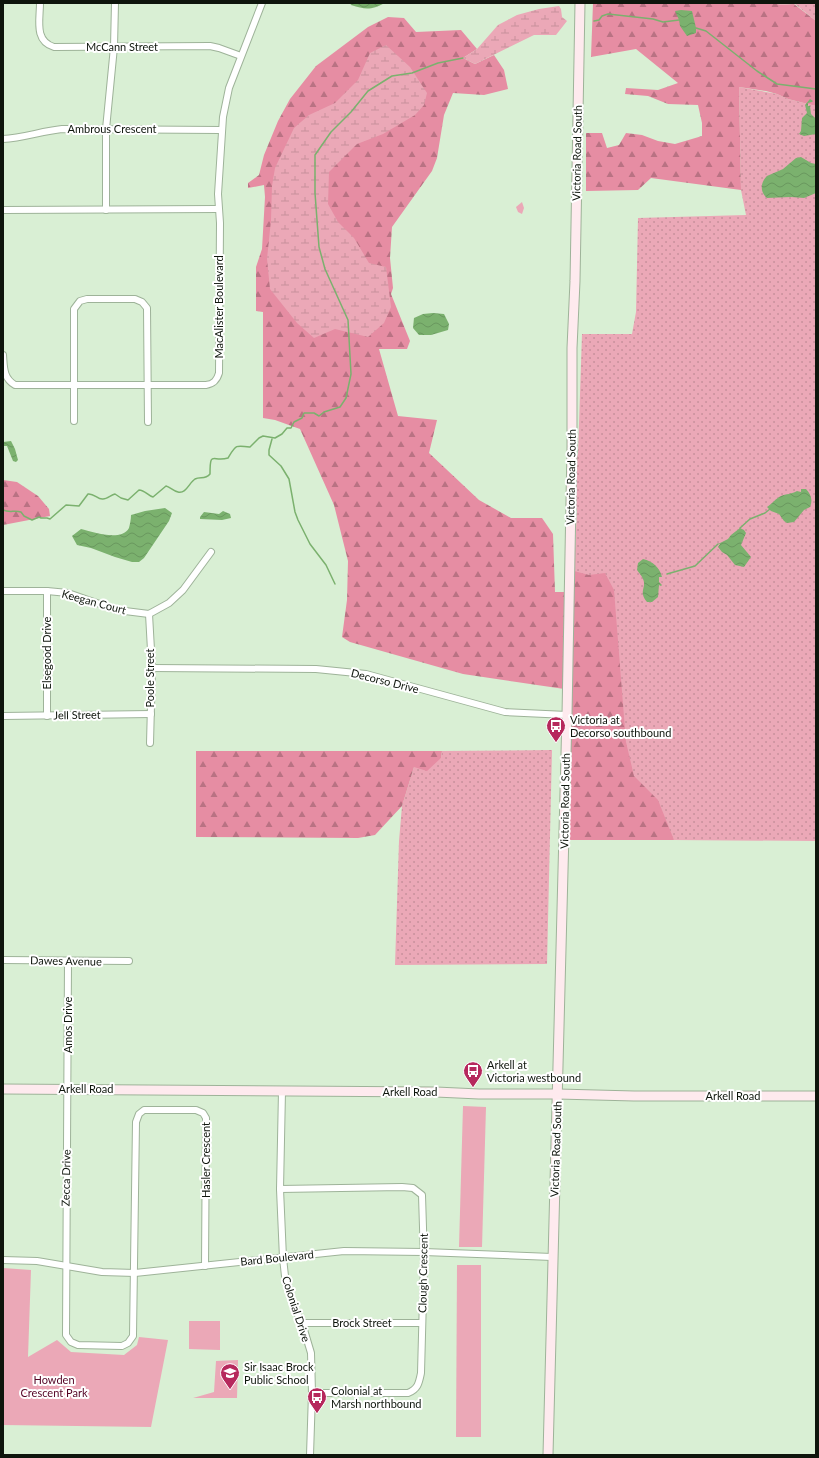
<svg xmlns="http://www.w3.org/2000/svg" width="819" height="1458" font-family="Lato,sans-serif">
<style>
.grass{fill:url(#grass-dots)}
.forest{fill:url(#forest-firs)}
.wetland{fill:url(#wetland-marsh)}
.park{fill:#eba8b7}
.water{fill:url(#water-waves)}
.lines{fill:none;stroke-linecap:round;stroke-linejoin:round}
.stream{stroke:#7bb16e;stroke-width:1.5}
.street-casing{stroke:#9eb399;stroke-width:8}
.secondary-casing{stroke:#9eb399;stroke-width:11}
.street{stroke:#fff;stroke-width:6}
.secondary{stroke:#feeaee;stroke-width:9}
.labels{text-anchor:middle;stroke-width:4;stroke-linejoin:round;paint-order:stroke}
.street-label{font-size:11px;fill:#0e150c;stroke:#fff}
.poi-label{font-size:11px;fill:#0e150c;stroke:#fff;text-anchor:start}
.park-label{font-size:11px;fill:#540425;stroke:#fff}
</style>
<defs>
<pattern id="grass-dots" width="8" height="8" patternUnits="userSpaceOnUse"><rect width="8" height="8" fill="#eba8b7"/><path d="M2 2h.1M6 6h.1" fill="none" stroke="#c8909c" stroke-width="1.8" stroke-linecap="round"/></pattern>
<pattern id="forest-firs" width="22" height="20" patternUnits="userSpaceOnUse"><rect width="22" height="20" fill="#e68da3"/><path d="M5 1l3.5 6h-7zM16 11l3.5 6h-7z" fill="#b97283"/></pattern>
<pattern id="wetland-marsh" width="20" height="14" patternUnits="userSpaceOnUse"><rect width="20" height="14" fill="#eba8b7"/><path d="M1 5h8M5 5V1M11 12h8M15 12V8" fill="none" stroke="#c8909c"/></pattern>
<pattern id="water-waves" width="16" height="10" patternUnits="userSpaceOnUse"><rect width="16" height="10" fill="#7bb16e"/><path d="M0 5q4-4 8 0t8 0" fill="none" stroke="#69975e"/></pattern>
</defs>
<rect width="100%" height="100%" fill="#d9efd4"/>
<g class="grass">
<polygon points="774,3 816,3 816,21 795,4 781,5"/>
<polygon points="739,87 777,94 788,99 816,106 816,841 674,840 627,783 574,571 577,509 575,509 576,456 578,454 582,334 632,334 636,312 638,218 746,215 741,190"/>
<polygon points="552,750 547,964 395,965 399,841 402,806 414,767 441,758 442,751"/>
</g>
<g class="forest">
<polygon points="593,3 774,3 781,5 794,4 816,21 816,106 788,99 777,94 766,91 739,87 741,190 651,178 638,190 586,191 586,133 602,133 607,148 619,145 626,133 642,135 658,141 675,144 702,136 702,123 698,105 668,104 648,96 625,94 626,88 658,90 678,83 636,49 591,57"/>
<polygon points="388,17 404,18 416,32 461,30 477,49 463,58 475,64 494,55 504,70 508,89 484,95 453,93 444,115 437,158 432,171 392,227 390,258 393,288 391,294 410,341 407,349 379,349 398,416 437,420 429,453 479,500 511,518 542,518 553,534 555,592 574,592 574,571 589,575 605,573 614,590 626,742 634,776 658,800 674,840 568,840 571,690 463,674 350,642 342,637 347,600 348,561 334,505 300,429 275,420 263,418 263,312 256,311 256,267 262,249 265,197 264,185 248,188 248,183 259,175 264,155 278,121 290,99 316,66 368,27"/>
<polygon points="3,480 17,482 38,496 49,509 50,516 3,525"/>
<polygon points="196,751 442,751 441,758 427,771 414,767 402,806 375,835 358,838 196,837"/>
</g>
<g class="wetland">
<polygon points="559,6 561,9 562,17 567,21 556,35 534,35 475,64 463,58 477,49 498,25 517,15 539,9"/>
<polygon points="386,45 410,67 427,93 424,105 415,115 383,134 357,144 329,172 328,204 338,222 354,238 369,263 386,267 391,307 384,323 368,337 335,329 314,338 297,323 270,289 267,259 271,220 272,186 275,168 294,128 309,115 335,103 358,80 370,53"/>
</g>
<g class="park">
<polygon points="522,202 524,208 522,214 518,212 516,207"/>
<polygon points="463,1106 486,1107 482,1247 459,1247"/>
<polygon points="457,1265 481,1265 481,1437 456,1437"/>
<polygon points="3,1268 31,1270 28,1357 57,1340 71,1352 124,1355 137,1345 139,1337 168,1340 151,1427 3,1425"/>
<polygon points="189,1321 220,1321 220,1350 189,1349"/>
<polygon points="238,1360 237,1398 193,1398 214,1392 216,1361"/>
</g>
<g class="water">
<path d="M350,3H385C371,10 366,10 351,5Z"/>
<polygon points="681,10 692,11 696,28 696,33 687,36 680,26 679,20 675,11"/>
<polygon points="810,99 813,101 812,102 808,103 808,106 810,106 811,114 816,119 816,134 804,136 799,134 801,131 802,118 807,113 805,105"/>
<path d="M801,157L811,163L816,164V193L804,198L791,197L767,198C760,192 760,183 767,176L783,169L796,158Z"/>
<polygon points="433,313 444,314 449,324 448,330 431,335 419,335 413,328 414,318 423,314"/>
<polygon points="11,441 15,449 18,460 16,462 13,461 7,446 3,446 3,442"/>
<path d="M801,489H806C811,494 813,500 810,507L804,510L794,522L787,523L784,521L779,514L771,511L767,507C772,504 776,498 781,496C786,494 792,494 797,491L801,492Z"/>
<path d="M165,508L172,513L169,521L144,558L139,562H132L115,557L91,548L77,545L72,536L81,529C93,532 121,542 129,528C130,524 131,519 131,515L145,511Z"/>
<polygon points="223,511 230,514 231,518 222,520 200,519 200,517 204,512 219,514"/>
<polygon points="740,528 744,530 746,533 741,545 751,557 744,567 735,565 727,555 722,552 718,547 720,544 718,544 728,539 731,535"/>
<path d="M643,559C653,561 660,568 662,577H659V582L662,585L661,586L659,585L658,597L652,602H647C638,591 647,588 643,579C642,576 639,573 637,570L638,563Z"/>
</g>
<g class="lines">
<g class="stream">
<polyline points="594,21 599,20 602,16 608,14 653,19 663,22 679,20"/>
<polyline points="696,28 706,31 757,71 777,84 816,89"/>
<polyline points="272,439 269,450 269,455 281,466 289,479 295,512 298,520 310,544 326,565 335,584"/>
<path d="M3,510C10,513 14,510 21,512L24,516L32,520L39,517L41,518H47L50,519L66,505L79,506L88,494C94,493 98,500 103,499C107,499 111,495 115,494L121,498L128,500L139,490C145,490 148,496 153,497L166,486C170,487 173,491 178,492C186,494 189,483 195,479C200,476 205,480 210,474C210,449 213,463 228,458C236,445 235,445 250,447L259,438L263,436L275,438L282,434L287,428H291L294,422L302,418L304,413H314L319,416L324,412L340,407L346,398L351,374L348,320L325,269L319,247L315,193V155L331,132L351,112L368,91L392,76L412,73L438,63L463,58"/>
<polyline points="740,528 750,519 765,513 770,509"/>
<polyline points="667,574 695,566 718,544"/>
</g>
<g class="street-casing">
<g id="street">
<path d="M40,3C40,20 34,41 54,47L210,46L219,48L241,56"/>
<path d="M3,139C23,138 42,131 62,129L221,130"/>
<polyline points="3,210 218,209"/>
<polyline points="106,210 106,129 114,47 115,3"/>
<path d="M3,355C4,367 3,378 15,385H206C214,384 217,380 219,373L220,223L218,194L223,117L229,88L262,3"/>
<polyline points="74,421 74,309 80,301 87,299 135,299 142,302 147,308 148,422"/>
<polyline points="3,591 47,591 68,593 117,610 149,614 169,603 183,590 211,552"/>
<polyline points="47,591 47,716"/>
<polyline points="149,614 152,668 150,743"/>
<polyline points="152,668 316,669 366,674 505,712 567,715"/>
<polyline points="3,716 151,714"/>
<polyline points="3,960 129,961"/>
<polyline points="68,961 66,1335 71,1342 78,1345 122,1346 128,1343 133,1336 136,1122 139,1114 144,1110 196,1110 203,1113 206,1118 205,1266"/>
<polyline points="282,1091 280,1189 283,1258 285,1276 294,1307 302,1323 311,1353 312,1393 310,1455"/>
<path d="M280,1189L402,1187L413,1188L422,1195L424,1260L421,1373C419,1383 418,1389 408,1393H312"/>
<polyline points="3,1260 37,1261 102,1272 135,1273 344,1251 424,1252 552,1257"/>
<polyline points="302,1323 422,1323"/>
</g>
</g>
<g class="secondary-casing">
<g id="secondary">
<polyline points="3,1089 436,1092 479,1094 558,1094 634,1096 816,1096"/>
<polyline points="548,1455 567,715 572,447 572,348 575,281 580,3"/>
</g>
</g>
<use href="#street" class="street"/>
<use href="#secondary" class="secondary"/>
</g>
<defs>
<g id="bus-pin" transform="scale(1)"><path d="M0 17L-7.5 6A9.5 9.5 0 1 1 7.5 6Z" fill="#b6285c" stroke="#fff"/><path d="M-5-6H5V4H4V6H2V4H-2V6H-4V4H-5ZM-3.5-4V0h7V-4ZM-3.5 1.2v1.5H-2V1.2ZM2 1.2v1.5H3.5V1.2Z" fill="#fff"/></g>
<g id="school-pin" transform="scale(1)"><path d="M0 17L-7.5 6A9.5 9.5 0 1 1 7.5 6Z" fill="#b6285c" stroke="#fff"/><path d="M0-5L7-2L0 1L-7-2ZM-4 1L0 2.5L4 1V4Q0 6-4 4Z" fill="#fff"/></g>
</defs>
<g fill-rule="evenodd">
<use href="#bus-pin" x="556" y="726"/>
<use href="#bus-pin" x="473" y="1071"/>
<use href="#school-pin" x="230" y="1373"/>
<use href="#bus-pin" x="317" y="1397"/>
</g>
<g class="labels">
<g class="street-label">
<text x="122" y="51">McCann Street</text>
<text x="112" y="133">Ambrous Crescent</text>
<text transform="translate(577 153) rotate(-89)" y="4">Victoria Road South</text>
<text transform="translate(219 307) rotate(-90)" y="4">MacAlister Boulevard</text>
<text transform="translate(571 477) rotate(-89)" y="4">Victoria Road South</text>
<text transform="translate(94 602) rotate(15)" y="4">Keegan Court</text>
<text transform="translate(47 653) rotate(-90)" y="4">Elsegood Drive</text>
<text transform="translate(150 678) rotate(-90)" y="4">Poole Street</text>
<text transform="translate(385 681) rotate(14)" y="4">Decorso Drive</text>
<text transform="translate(77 715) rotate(-1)" y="4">Jell Street</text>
<text transform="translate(565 801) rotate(-89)" y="4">Victoria Road South</text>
<text transform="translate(66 961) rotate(1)" y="4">Dawes Avenue</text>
<text transform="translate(68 1025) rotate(-90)" y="4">Amos Drive</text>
<text x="86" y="1093">Arkell Road</text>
<text x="410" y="1096">Arkell Road</text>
<text x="733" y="1100">Arkell Road</text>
<text transform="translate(556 1149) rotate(-88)" y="4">Victoria Road South</text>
<text transform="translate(206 1160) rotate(-90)" y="4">Hasler Crescent</text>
<text transform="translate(66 1178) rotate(-89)" y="4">Zecca Drive</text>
<text transform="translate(277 1258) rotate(-6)" y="4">Bard Boulevard</text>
<text transform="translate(423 1273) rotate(-89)" y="4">Clough Crescent</text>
<text transform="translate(296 1309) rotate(72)" y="4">Colonial Drive</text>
<text x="362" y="1327">Brock Street</text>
</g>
<g class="poi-label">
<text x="570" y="724">Victoria at<tspan x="570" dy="13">Decorso southbound</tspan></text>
<text x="487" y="1069">Arkell at<tspan x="487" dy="13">Victoria westbound</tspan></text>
<text x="244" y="1371">Sir Isaac Brock<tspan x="244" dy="13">Public School</tspan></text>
<text x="331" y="1395">Colonial at<tspan x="331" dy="13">Marsh northbound</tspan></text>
</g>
<g class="park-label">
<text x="54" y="1384">Howden<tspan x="54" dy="13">Crescent Park</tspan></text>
</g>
</g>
<rect width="819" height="1458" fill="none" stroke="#0e150c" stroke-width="8"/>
</svg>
